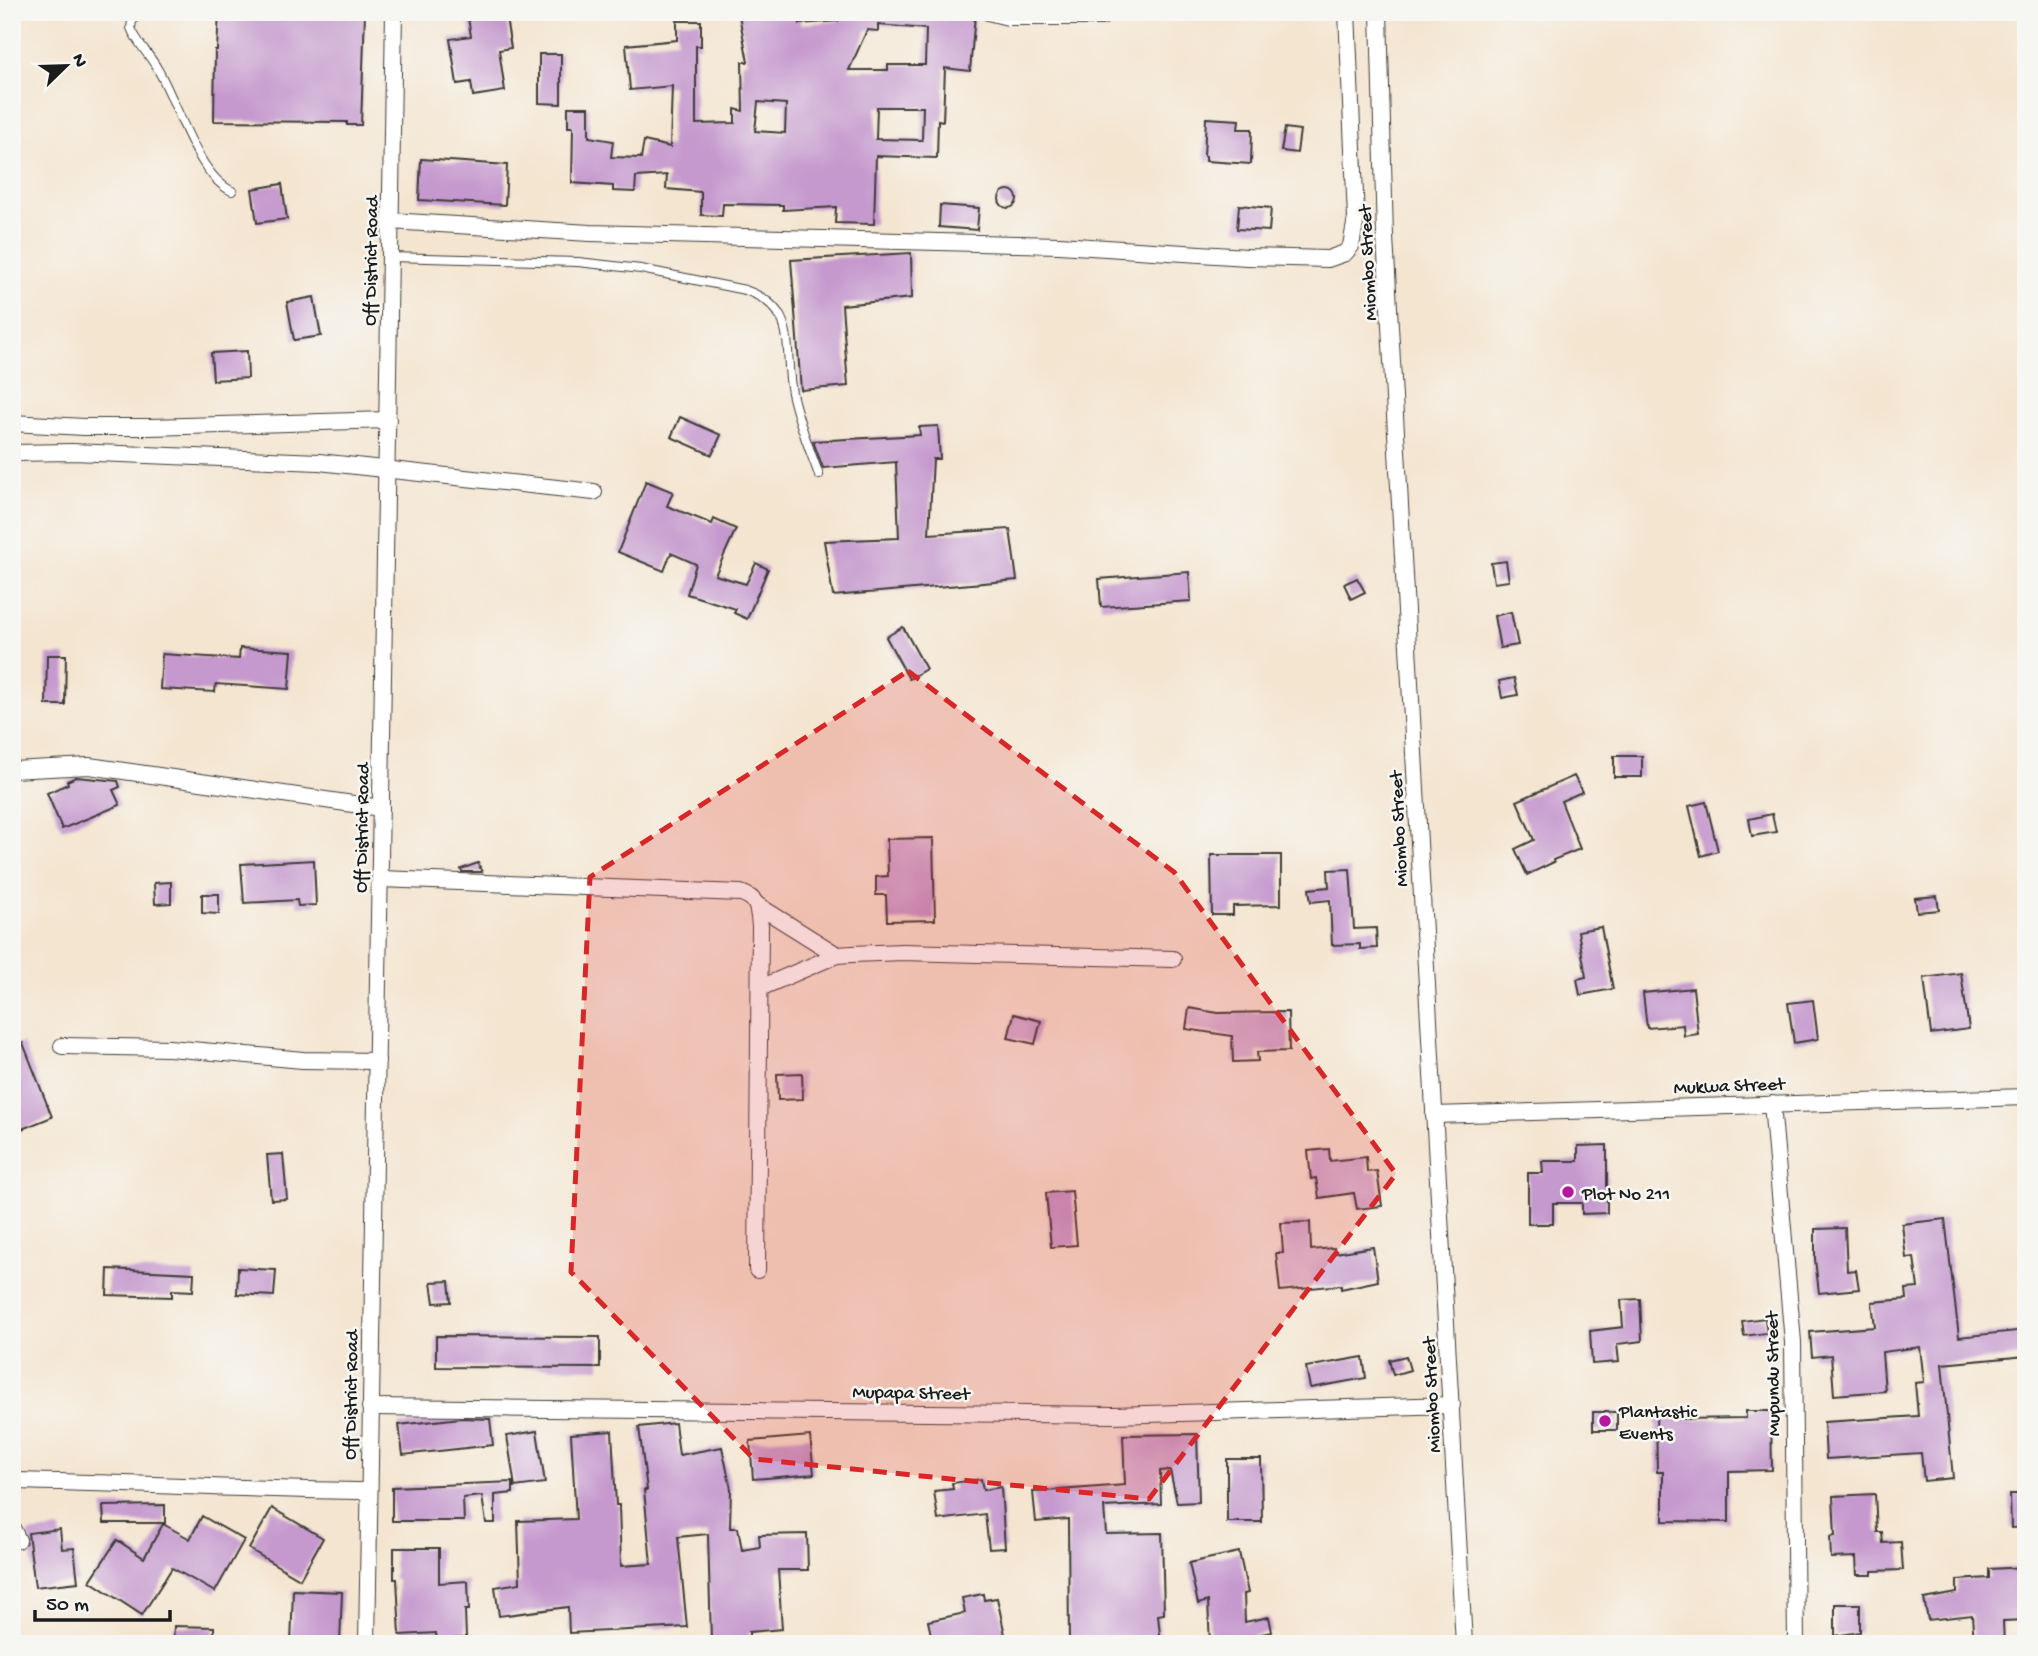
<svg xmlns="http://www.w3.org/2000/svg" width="2038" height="1656" font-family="'Gochi Hand',sans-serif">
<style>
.building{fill:#c599cd;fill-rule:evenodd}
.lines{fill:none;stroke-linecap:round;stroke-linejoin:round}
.service-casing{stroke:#3c3a37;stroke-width:10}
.minor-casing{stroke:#3c3a37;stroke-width:18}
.service{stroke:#fff;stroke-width:8}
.minor{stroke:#fff;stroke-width:16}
.marked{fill:#d62828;fill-opacity:0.2;stroke:#d62828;stroke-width:5;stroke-dasharray:14 9;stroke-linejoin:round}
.poi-dot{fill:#b5179e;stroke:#f6f6f2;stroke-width:2.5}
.labels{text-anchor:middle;stroke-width:5;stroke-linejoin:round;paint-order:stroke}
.street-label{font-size:19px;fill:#1c1c1c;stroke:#f6f6f2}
.poi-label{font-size:19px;fill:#1c1c1c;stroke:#f6f6f2;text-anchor:start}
</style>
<rect width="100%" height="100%" fill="#f6f6f2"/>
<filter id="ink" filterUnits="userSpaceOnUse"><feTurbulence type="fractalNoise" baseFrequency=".0143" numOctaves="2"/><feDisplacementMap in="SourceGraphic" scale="14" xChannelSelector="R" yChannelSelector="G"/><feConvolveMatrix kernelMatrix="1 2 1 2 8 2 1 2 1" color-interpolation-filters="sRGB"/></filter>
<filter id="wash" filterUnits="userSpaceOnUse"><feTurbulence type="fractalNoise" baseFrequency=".00686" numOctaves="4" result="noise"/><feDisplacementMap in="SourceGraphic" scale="28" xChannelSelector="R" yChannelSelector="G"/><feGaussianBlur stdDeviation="1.57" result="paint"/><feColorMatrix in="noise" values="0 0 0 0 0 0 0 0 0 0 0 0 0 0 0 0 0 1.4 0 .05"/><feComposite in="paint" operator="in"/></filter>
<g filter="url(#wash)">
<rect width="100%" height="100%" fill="#f4e5d0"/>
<g id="blocks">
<g class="building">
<polygon points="219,12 365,12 361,125 347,125 347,122 214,121 215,50 217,50"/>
<polygon points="505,12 511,48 499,50 505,91 473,96 471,82 457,84 450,39 471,36 468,18"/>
<path d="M752,12L801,17L800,24L838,21L839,12H913L924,13V15L958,17L959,13L975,15L970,71L945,68L943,121L938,120L937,158L876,156L874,224L835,223L836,207L783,210V205L723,204L722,216L701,215V192L666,189L667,175L636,177L635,192L613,191V186L572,183L573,127H568V107H589V137L613,141L611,157L641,158L644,141L670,147L672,86L630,90L626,45L677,40V21H701V46H696V124L735,123V109L743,111L742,62H748L739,15ZM878,25L926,29L925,65H888V70H849L867,30L878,31ZM758,102L786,104L785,133L755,131ZM877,107H923L922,140L876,139Z"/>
<polygon points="539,54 561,54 561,104 539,103"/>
<polygon points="1206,118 1239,120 1238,129 1252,129 1251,164 1206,161 1206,156 1204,156"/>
<polygon points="1285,128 1300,130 1297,153 1281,151"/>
<polygon points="421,159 507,165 505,205 419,200"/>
<polygon points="282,184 287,219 257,223 252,189"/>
<circle cx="1008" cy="199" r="9"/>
<polygon points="940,205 979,208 977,230 939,227"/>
<polygon points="1239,205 1271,208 1269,231 1237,229"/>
<polygon points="911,253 912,298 842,305 848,386 801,390 791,260"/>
<polygon points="314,297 321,336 294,340 287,302"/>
<polygon points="247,351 248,378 213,380 211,353"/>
<polygon points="680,417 721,435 712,455 671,437"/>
<polygon points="938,426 940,459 933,459 929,534 1010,529 1017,580 833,596 824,541 899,538 896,462 823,468 813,441 920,435 919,427"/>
<polygon points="646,481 673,492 667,506 712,524 714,519 736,529 715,575 746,584 756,563 768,569 747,619 734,613 736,609 687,594 696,564 671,553 664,571 618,552"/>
<polygon points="1506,561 1509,581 1494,583 1491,563"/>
<polygon points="1189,572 1191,601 1101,607 1099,579"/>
<polygon points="1357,578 1365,592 1351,599 1344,584"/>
<polygon points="1511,612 1518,645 1500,648 1494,616"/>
<polygon points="903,627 926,669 909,679 886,637"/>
<polygon points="240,648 292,651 289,689 216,684 215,692 160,689 162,654 239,659"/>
<polygon points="47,655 66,655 65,705 46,705"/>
<polygon points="1514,678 1518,695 1502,698 1499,681"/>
<rect x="1614" y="756" width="28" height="21"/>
<polygon points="1574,776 1582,792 1561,801 1580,849 1553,860 1554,862 1527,875 1515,849 1534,840 1517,801"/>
<polygon points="76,777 118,781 120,787 113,790 120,805 62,829 47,793 68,784 67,781"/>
<polygon points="1706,802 1718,851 1701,856 1689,806"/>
<polygon points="1772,814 1776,832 1752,836 1749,819"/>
<polygon points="933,838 935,920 887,921 886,895 876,895 876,877 888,876 887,839"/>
<polygon points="1211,855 1281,855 1281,905 1233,906 1233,915 1212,915"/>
<polygon points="314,860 316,905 298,906 297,900 244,903 241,864"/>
<polygon points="478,863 482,872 462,872 461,869"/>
<polygon points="1350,869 1354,929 1376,928 1377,948 1360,949 1360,944 1332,945 1330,900 1311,902 1309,889 1329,887 1328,870"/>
<polygon points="171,882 171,903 155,904 154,883"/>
<polygon points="202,894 219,894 219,914 202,913"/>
<polygon points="1937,896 1939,910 1917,912 1915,898"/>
<polygon points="1601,927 1613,989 1580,995 1577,979 1586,977 1578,931"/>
<polygon points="1961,973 1969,1029 1931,1034 1924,978"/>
<polygon points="1693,988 1698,1034 1684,1036 1683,1025 1647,1028 1643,993"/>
<polygon points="1813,1000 1818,1039 1794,1043 1788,1003"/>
<polygon points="1189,1008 1218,1013 1288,1012 1289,1051 1257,1052 1258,1061 1233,1062 1232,1036 1186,1029"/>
<polygon points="1014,1014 1041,1021 1035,1044 1008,1038"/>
<polygon points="23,1043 52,1117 12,1133 12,1047"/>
<polygon points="802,1073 803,1099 778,1100 777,1074"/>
<polygon points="1607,1145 1607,1213 1582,1214 1582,1203 1553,1203 1553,1224 1528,1224 1528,1173 1543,1173 1542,1161 1578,1161 1578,1146"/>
<polygon points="1329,1149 1330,1161 1366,1157 1367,1172 1377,1171 1382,1206 1357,1209 1354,1193 1319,1198 1316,1178 1311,1179 1308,1151"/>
<polygon points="283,1154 287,1199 271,1200 267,1155"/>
<polygon points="1072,1191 1077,1245 1051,1247 1046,1193"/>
<polygon points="1945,1219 1959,1337 2026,1330 2026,1356 1942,1364 1953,1478 1924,1481 1921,1453 1826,1459 1824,1422 1918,1416 1915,1383 1924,1382 1920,1347 1882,1352 1885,1391 1834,1395 1831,1355 1812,1357 1810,1332 1875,1327 1872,1302 1907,1299 1906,1289 1918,1288 1914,1257 1906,1258 1902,1224"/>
<polygon points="1310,1222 1311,1250 1334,1248 1335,1253 1373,1247 1378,1281 1341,1289 1341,1285 1280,1291 1276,1253 1283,1253 1281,1223"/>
<polygon points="1845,1228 1847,1271 1856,1270 1859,1289 1819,1293 1815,1259 1815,1229"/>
<polygon points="238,1268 276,1270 274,1296 237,1294"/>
<polygon points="108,1269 194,1273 193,1291 172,1290 172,1297 107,1295"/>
<polygon points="449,1281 451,1302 434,1303 431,1282"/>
<polygon points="1640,1299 1642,1341 1617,1344 1619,1362 1592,1364 1590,1331 1623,1327 1621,1300"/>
<polygon points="1765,1318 1767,1333 1744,1336 1742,1321"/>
<polygon points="436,1336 600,1337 600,1368 436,1367"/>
<polygon points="1406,1356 1410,1370 1393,1375 1389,1360"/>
<polygon points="1363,1357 1366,1378 1310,1388 1306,1367"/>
<polygon points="1656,1410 1679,1410 1679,1419 1746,1418 1746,1411 1771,1411 1772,1470 1729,1471 1729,1522 1663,1521 1663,1472 1657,1472"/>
<rect x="1593" y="1412" width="24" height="18"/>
<polygon points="461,1418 490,1419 493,1445 403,1455 399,1425"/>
<polygon points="675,1423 679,1455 722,1447 731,1489 730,1528 738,1528 742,1550 760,1547 759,1535 807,1534 808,1570 778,1570 782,1629 749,1632 749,1639 711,1640 708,1534 678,1537 687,1627 569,1633 568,1607 499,1616 495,1587 520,1583 518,1521 576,1519 571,1434 612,1431 616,1505 619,1505 621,1566 651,1564 644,1490 647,1490 639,1427"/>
<polygon points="537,1431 545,1483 515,1487 507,1436"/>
<polygon points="1197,1434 1199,1502 1177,1503 1170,1470 1160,1471 1161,1504 1104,1507 1106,1534 1162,1533 1164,1614 1158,1615 1161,1644 1069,1644 1068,1519 1036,1522 1033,1492 1125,1485 1123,1435"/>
<polygon points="810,1436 814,1474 753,1479 750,1441"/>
<polygon points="1227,1459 1261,1459 1262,1522 1227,1522"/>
<polygon points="981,1479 983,1490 1001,1487 1005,1548 989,1549 985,1514 938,1520 934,1491 953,1489 952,1483"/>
<polygon points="513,1482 513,1493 495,1495 495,1523 486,1523 482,1496 463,1498 464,1521 392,1521 392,1487"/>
<polygon points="1875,1494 1877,1532 1882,1532 1883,1543 1901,1542 1903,1570 1872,1571 1872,1575 1857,1575 1856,1557 1831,1558 1830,1537 1835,1536 1833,1496"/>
<polygon points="2010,1494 2026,1494 2026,1527 2011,1528"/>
<polygon points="165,1505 165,1523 104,1523 103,1506"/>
<polygon points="272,1508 323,1538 300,1579 249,1549"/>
<polygon points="202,1516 244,1540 215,1592 172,1568 142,1615 90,1581 117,1540 144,1558 163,1524 190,1539"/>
<polygon points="60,1529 62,1549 74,1548 78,1582 35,1587 28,1533"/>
<polygon points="394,1548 439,1548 439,1583 468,1581 469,1610 465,1610 466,1638 437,1640 436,1633 400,1635 397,1579 394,1579"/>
<polygon points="1239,1552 1248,1593 1244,1594 1245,1622 1269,1617 1272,1632 1246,1637 1246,1644 1210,1644 1208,1601 1198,1604 1189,1563"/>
<polygon points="2026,1567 2026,1620 2003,1621 2004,1644 1974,1644 1972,1615 1928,1620 1924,1599 1957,1593 1957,1580 1989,1578 1989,1569"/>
<polygon points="293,1590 342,1592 340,1644 291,1644"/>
<polygon points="983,1594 984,1600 997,1598 1007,1644 933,1644 928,1621 965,1613 962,1598"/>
<polygon points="1835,1604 1860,1604 1860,1632 1835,1636"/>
<polygon points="174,1626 214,1627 214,1644 173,1644"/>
</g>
</g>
</g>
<g filter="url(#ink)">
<use href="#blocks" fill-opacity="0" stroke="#3c3a37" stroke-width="2"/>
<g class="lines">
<g class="service-casing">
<g id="service">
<path d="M142,12L132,21L131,28C137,43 149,54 157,68C177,101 197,176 232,191"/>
<path d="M390,257L578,262L641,269L745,290C800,309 783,348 792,393C798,421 809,448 819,475"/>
</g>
</g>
<g class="minor-casing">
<g id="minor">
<polyline points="988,12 1008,17 1102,17"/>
<polyline points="1379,12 1385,237 1464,1644"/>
<polyline points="390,221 590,233 1059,245 1247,257 1328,259 1345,253 1351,246 1356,218 1347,12"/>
<polyline points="12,423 84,427 150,427 388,420"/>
<polyline points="12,453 72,452 319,462 594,492"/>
<polyline points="12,770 89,766 381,808"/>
<path d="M380,879L741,893C759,899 758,909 760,926L757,1270"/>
<polyline points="757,905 837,955"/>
<polyline points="760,988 837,955 852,954 903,952 1173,959"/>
<polyline points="62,1046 169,1048 303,1060 377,1061"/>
<polyline points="1772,1104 1793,1342 1796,1644"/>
<polyline points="1434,1115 2026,1097"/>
<polyline points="370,1407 1113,1415 1452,1405"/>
<path d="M12,1481C131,1483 250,1490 369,1491"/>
<polyline points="12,1528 18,1540"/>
<polyline points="367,1644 394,12"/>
</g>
</g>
<use href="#service" class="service"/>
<use href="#minor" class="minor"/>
</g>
</g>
<path class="marked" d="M908,671L1174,872L1396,1174L1149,1499L754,1459L571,1272L590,877Z"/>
<g class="poi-dot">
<circle cx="1568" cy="1192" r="7"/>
<circle cx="1605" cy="1421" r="7"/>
</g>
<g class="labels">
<g class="street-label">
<text transform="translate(369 261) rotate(-89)" y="7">Off District Road</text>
<text transform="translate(1366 263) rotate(-93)" y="7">Miombo Street</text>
<text transform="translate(360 828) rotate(-89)" y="7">Off District Road</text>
<text transform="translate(1397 829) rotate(-93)" y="7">Miombo Street</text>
<text transform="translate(1729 1084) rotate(-2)" y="7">Mukwa Street</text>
<text transform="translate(1771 1374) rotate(-91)" y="7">Mupundu Street</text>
<text transform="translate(911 1391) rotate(1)" y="7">Mupapa Street</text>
<text transform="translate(349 1395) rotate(-89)" y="7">Off District Road</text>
<text transform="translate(1430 1395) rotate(-93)" y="7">Miombo Street</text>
</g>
<g class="poi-label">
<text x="1582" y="1199">Plot No 211</text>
<text x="1619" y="1417">Plantastic<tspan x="1619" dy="22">Events</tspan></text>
</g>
</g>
<rect width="2038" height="1656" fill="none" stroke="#f6f6f2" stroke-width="42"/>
<g transform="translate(66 66) rotate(67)" stroke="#f6f6f2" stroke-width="5" paint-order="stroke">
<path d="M0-5L12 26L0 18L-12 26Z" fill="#1c1c1c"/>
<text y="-10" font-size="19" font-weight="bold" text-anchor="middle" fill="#1c1c1c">N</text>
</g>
<path d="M35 1610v10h135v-10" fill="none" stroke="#1c1c1c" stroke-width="3.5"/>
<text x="46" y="1610" font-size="21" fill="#1c1c1c" stroke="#f6f6f2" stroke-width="5" paint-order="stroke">50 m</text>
</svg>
